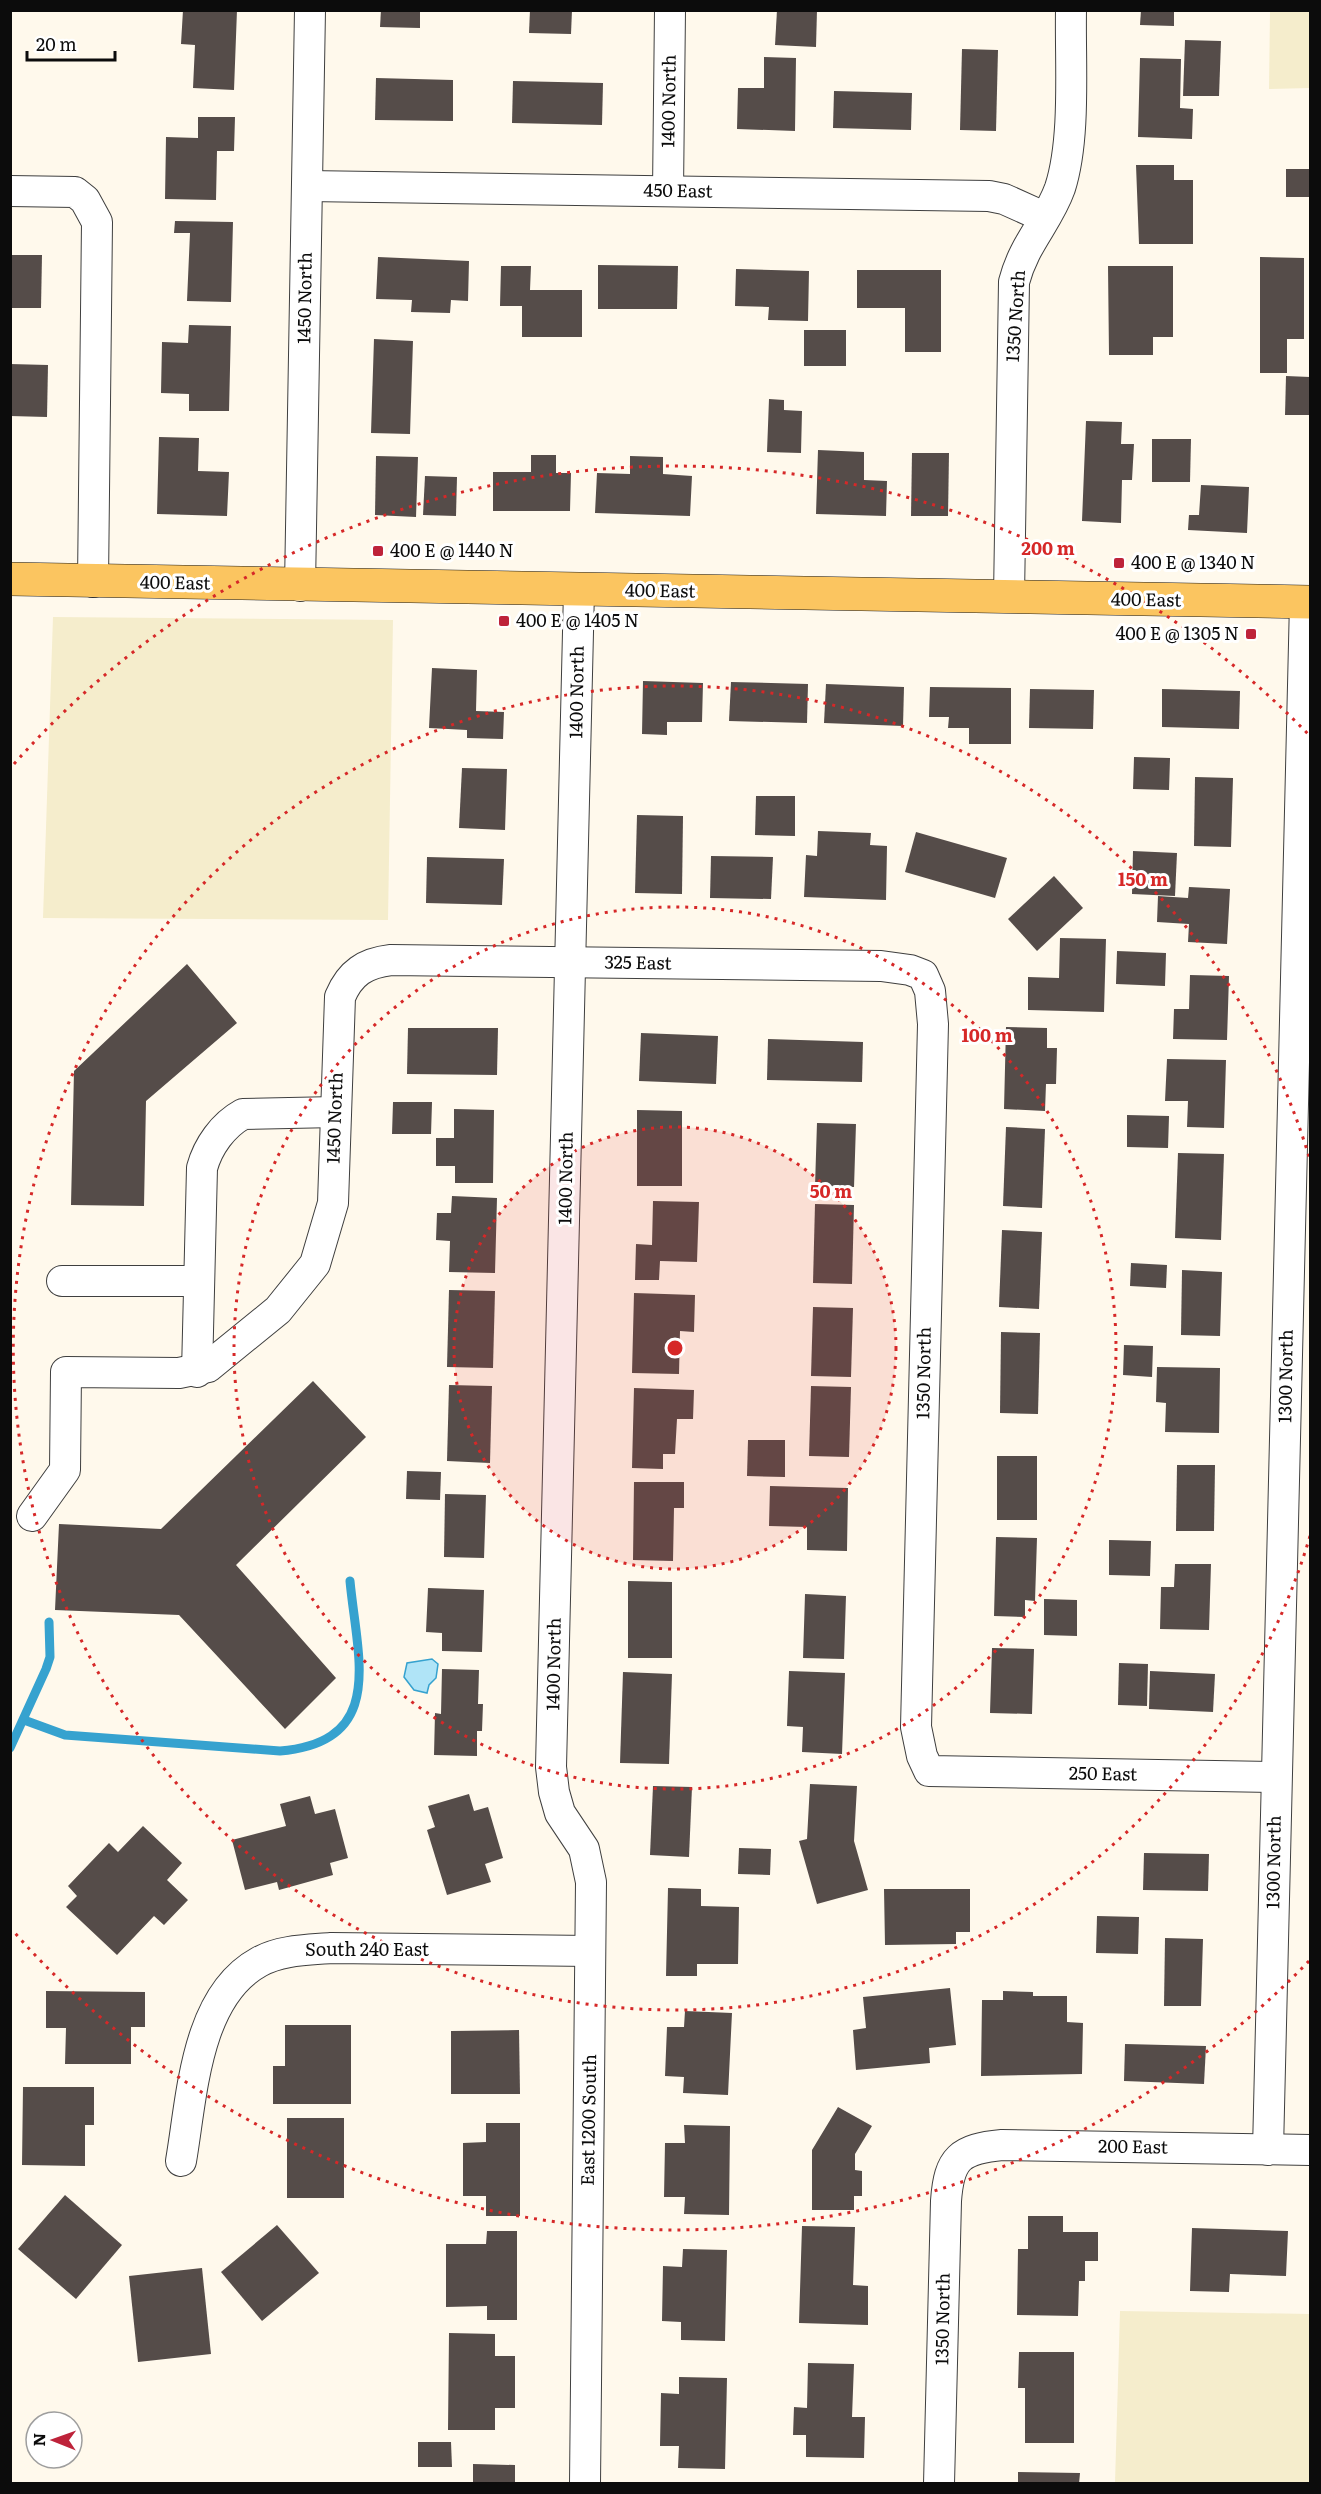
<svg xmlns="http://www.w3.org/2000/svg" width="1321" height="2494" font-family="Literata,serif">
<style>
.farmland{fill:#f5edcc}
.water{fill:#b0e4f7;stroke:#36a2cf;stroke-width:1.5}
.lines{fill:none;stroke-linecap:round;stroke-linejoin:round}
.stream{stroke:#36a2cf;stroke-width:9}
.building{fill:#554c49}
.minor-casing{stroke:#3f3f3f;stroke-width:32}
.major-casing{stroke:#1d1d1d;stroke-width:34}
.minor{stroke:#fff;stroke-width:30}
.major{stroke:#fbc560;stroke-width:33}
.ring{fill:none;stroke:#d62828;stroke-width:3;stroke-dasharray:3 6}
.poi-dot{fill:#be233a;stroke:#fff;stroke-width:2}
.labels{text-anchor:middle;stroke-width:6;stroke-linejoin:round;paint-order:stroke}
.street-label{font-size:18px;fill:#0c0c0c;stroke:#fff}
.poi-label{font-size:18px;fill:#0c0c0c;stroke:#fff;text-anchor:start}
.centre{fill:#d62828;stroke:#fff;stroke-width:3}
.ring-label{font-size:18px;text-anchor:middle;font-weight:bold;fill:#d62828;stroke:#fff;stroke-width:6;stroke-linejoin:round;paint-order:stroke}
</style>
<rect width="100%" height="100%" fill="#fff9ec"/>
<g class="farmland">
<polygon points="1270,11 1310,11 1310,88 1269,89"/>
<polygon points="53,617 393,620 388,920 43,918"/>
<polygon points="1120,2311 1310,2314 1310,2483 1115,2483"/>
</g>
<polygon class="water" points="432,1659 438,1664 436,1678 429,1685 427,1693 414,1690 404,1677 407,1663"/>
<g class="lines">
<g class="stream">
<path d="M24,1720L65,1735L280,1751C387,1742 357,1657 350,1581"/>
<polyline points="10,1748 46,1669 50,1657 49,1622"/>
</g>
</g>
<g class="building">
<polygon points="183,10 237,10 234,90 193,88 195,45 181,44"/>
<polygon points="381,10 420,10 420,28 380,27"/>
<polygon points="530,10 572,10 571,34 529,33"/>
<polygon points="777,10 817,10 816,47 775,45"/>
<polygon points="1141,10 1174,10 1174,26 1140,25"/>
<polygon points="1185,40 1221,41 1219,96 1183,96"/>
<polygon points="962,49 998,50 996,131 960,130"/>
<polygon points="764,57 796,58 795,131 737,129 738,88 764,88"/>
<polygon points="1140,58 1181,59 1180,108 1193,109 1192,139 1138,137"/>
<polygon points="376,78 453,80 453,121 375,120"/>
<polygon points="513,81 603,83 602,125 512,123"/>
<polygon points="834,91 912,93 911,130 833,128"/>
<polygon points="198,117 235,117 234,151 217,151 216,200 165,199 166,137 198,138"/>
<polygon points="1136,165 1174,165 1174,180 1193,180 1193,244 1139,244"/>
<rect x="1286" y="169" width="24" height="28"/>
<polygon points="175,221 233,222 231,302 187,301 190,233 174,233"/>
<polygon points="10,255 42,255 41,308 10,308"/>
<polygon points="378,257 469,261 468,301 451,300 450,313 411,312 412,300 376,299"/>
<polygon points="1260,257 1304,258 1304,339 1287,339 1287,373 1260,373"/>
<polygon points="598,265 678,266 677,309 598,309"/>
<polygon points="501,266 531,266 530,290 582,290 582,337 522,337 522,306 500,306"/>
<polygon points="1108,266 1173,266 1173,337 1153,337 1153,355 1109,355"/>
<polygon points="736,269 809,271 808,321 768,320 769,307 735,306"/>
<polygon points="857,270 941,270 941,352 905,352 905,308 857,308"/>
<polygon points="189,325 231,326 229,411 189,411 189,394 161,393 162,342 188,343"/>
<rect x="804" y="330" width="42" height="36"/>
<polygon points="374,339 413,341 410,434 371,433"/>
<polygon points="10,364 48,365 47,417 10,416"/>
<polygon points="1286,376 1310,377 1310,415 1285,415"/>
<polygon points="769,399 784,400 784,410 802,411 801,453 767,452"/>
<polygon points="1086,421 1122,422 1121,444 1134,444 1132,480 1122,480 1121,523 1082,521"/>
<polygon points="159,437 199,438 198,471 229,472 227,516 157,514"/>
<polygon points="1152,439 1191,439 1190,482 1152,482"/>
<polygon points="818,450 864,452 864,480 887,481 886,516 816,514"/>
<polygon points="912,453 949,453 948,516 911,516"/>
<polygon points="531,455 556,455 556,473 571,473 570,511 493,511 493,472 531,472"/>
<polygon points="376,456 418,457 416,517 375,515"/>
<polygon points="630,456 663,457 663,474 692,476 690,516 595,513 597,473 630,474"/>
<polygon points="425,476 457,477 456,516 423,515"/>
<polygon points="1201,485 1249,487 1247,533 1188,530 1189,515 1199,515"/>
<polygon points="432,668 477,670 476,711 504,712 503,739 467,738 467,730 429,728"/>
<polygon points="643,681 703,683 702,722 667,722 667,735 642,734"/>
<polygon points="731,682 808,684 807,723 729,721"/>
<polygon points="826,684 904,687 903,726 824,723"/>
<polygon points="930,687 1011,688 1011,744 969,744 969,728 948,728 949,717 929,717"/>
<polygon points="1030,689 1094,690 1093,729 1029,728"/>
<polygon points="1162,689 1240,691 1239,729 1162,727"/>
<polygon points="1134,757 1170,758 1169,790 1133,789"/>
<polygon points="462,768 507,769 505,830 459,828"/>
<polygon points="1195,777 1233,778 1231,847 1194,846"/>
<polygon points="756,796 795,796 795,836 755,835"/>
<polygon points="637,815 683,816 682,894 635,893"/>
<polygon points="818,831 871,833 870,845 887,846 886,900 804,897 806,855 817,856"/>
<polygon points="916,832 1007,858 995,898 905,872"/>
<polygon points="1133,851 1177,853 1175,896 1132,894"/>
<polygon points="711,856 773,857 771,899 710,898"/>
<polygon points="427,857 504,859 502,905 426,903"/>
<polygon points="1054,876 1083,908 1037,951 1008,919"/>
<polygon points="1189,887 1230,889 1227,944 1188,942 1189,924 1157,922 1158,896 1188,898"/>
<polygon points="1060,938 1106,939 1104,1012 1028,1010 1028,977 1059,978"/>
<polygon points="1117,951 1166,953 1165,986 1116,984"/>
<polygon points="187,964 237,1023 146,1101 144,1206 71,1205 74,1071"/>
<polygon points="1190,975 1229,976 1227,1040 1173,1039 1174,1009 1189,1009"/>
<polygon points="1006,1027 1047,1028 1047,1048 1057,1048 1056,1084 1046,1084 1045,1111 1004,1109"/>
<polygon points="408,1028 498,1028 497,1075 407,1074"/>
<polygon points="641,1033 718,1036 716,1084 639,1081"/>
<polygon points="768,1039 863,1042 862,1082 767,1080"/>
<polygon points="1167,1059 1226,1060 1224,1128 1187,1127 1188,1101 1165,1101"/>
<polygon points="393,1102 432,1102 431,1134 392,1134"/>
<polygon points="454,1109 494,1110 493,1183 455,1183 455,1166 436,1166 436,1138 454,1138"/>
<polygon points="637,1110 682,1111 682,1186 637,1186"/>
<polygon points="1127,1115 1169,1116 1168,1148 1127,1147"/>
<polygon points="817,1123 856,1124 854,1187 815,1186"/>
<polygon points="1006,1127 1045,1129 1042,1208 1003,1206"/>
<polygon points="1178,1153 1224,1154 1221,1240 1175,1238"/>
<polygon points="452,1196 497,1198 495,1273 449,1272 450,1241 436,1240 437,1213 451,1213"/>
<polygon points="653,1201 699,1202 697,1262 660,1261 659,1280 635,1280 636,1244 652,1245"/>
<polygon points="815,1204 854,1205 852,1284 813,1283"/>
<polygon points="1002,1230 1042,1232 1039,1309 999,1307"/>
<polygon points="1131,1263 1167,1265 1166,1288 1130,1286"/>
<polygon points="1182,1270 1222,1272 1220,1336 1181,1335"/>
<polygon points="449,1290 495,1291 493,1368 447,1367"/>
<polygon points="634,1293 695,1295 694,1332 680,1331 679,1374 632,1373"/>
<polygon points="813,1307 853,1308 851,1377 811,1376"/>
<polygon points="1001,1332 1040,1333 1038,1414 1000,1413"/>
<polygon points="1124,1345 1153,1346 1152,1377 1123,1375"/>
<polygon points="1157,1367 1220,1368 1219,1433 1165,1432 1166,1403 1156,1402"/>
<polygon points="313,1381 366,1437 236,1565 336,1678 285,1729 179,1615 55,1610 59,1524 161,1529"/>
<polygon points="449,1385 492,1386 490,1463 447,1461"/>
<polygon points="811,1386 851,1387 849,1457 809,1456"/>
<polygon points="634,1388 694,1390 693,1419 677,1419 675,1454 663,1454 663,1469 632,1468"/>
<polygon points="748,1440 785,1440 785,1477 747,1476"/>
<rect x="997" y="1456" width="40" height="64"/>
<polygon points="1177,1465 1215,1465 1214,1531 1176,1531"/>
<polygon points="407,1471 441,1472 440,1500 406,1499"/>
<polygon points="634,1482 684,1482 684,1508 674,1508 673,1561 633,1560"/>
<polygon points="770,1486 848,1488 847,1551 807,1550 807,1527 769,1526"/>
<polygon points="445,1494 486,1495 484,1558 444,1557"/>
<polygon points="996,1537 1037,1538 1035,1601 1025,1600 1025,1617 994,1616"/>
<polygon points="1109,1540 1151,1541 1150,1576 1109,1575"/>
<polygon points="1175,1564 1211,1564 1209,1630 1160,1629 1161,1587 1174,1587"/>
<polygon points="628,1581 672,1582 672,1658 628,1658"/>
<polygon points="428,1588 484,1590 482,1652 442,1651 442,1633 426,1632"/>
<polygon points="805,1594 846,1596 844,1659 803,1658"/>
<polygon points="1044,1599 1077,1600 1077,1636 1044,1635"/>
<polygon points="992,1648 1034,1649 1032,1714 990,1713"/>
<polygon points="1119,1663 1148,1664 1147,1706 1118,1705"/>
<polygon points="442,1669 479,1670 478,1704 483,1704 482,1731 477,1731 477,1756 434,1755 435,1713 441,1714"/>
<polygon points="789,1671 845,1673 842,1754 802,1752 803,1727 787,1726"/>
<polygon points="1150,1671 1215,1674 1213,1712 1149,1709"/>
<polygon points="623,1672 672,1674 669,1764 620,1763"/>
<polygon points="810,1784 857,1786 854,1841 868,1890 817,1904 799,1841 807,1839"/>
<polygon points="653,1786 692,1787 689,1857 650,1855"/>
<polygon points="469,1794 474,1811 488,1807 503,1858 485,1864 491,1882 447,1895 427,1830 435,1827 428,1806"/>
<polygon points="310,1796 315,1814 335,1809 348,1858 330,1863 333,1875 279,1890 277,1882 245,1890 232,1840 286,1826 280,1804"/>
<polygon points="143,1826 182,1863 167,1880 188,1900 164,1925 154,1916 117,1955 66,1907 77,1896 68,1886 109,1843 118,1852"/>
<polygon points="739,1848 771,1849 770,1875 738,1874"/>
<polygon points="1144,1853 1209,1854 1208,1891 1143,1890"/>
<polygon points="668,1888 701,1889 701,1906 739,1907 738,1964 697,1964 697,1976 666,1976"/>
<polygon points="884,1889 970,1889 970,1932 956,1932 956,1944 885,1945"/>
<polygon points="1097,1916 1139,1917 1138,1954 1096,1953"/>
<polygon points="1165,1938 1203,1939 1201,2006 1164,2006"/>
<polygon points="950,1988 956,2045 929,2048 930,2063 856,2070 853,2030 866,2028 863,1997"/>
<polygon points="46,1991 145,1992 145,2027 131,2027 131,2064 65,2064 66,2028 46,2028"/>
<polygon points="1003,1991 1033,1992 1033,1996 1067,1996 1067,2022 1083,2023 1082,2074 981,2076 982,2000 1003,2000"/>
<polygon points="685,2011 732,2013 728,2095 683,2093 684,2077 665,2076 667,2027 684,2027"/>
<polygon points="285,2025 351,2025 351,2104 273,2104 273,2066 285,2066"/>
<polygon points="519,2030 520,2094 451,2094 451,2031"/>
<polygon points="1125,2044 1206,2046 1204,2084 1124,2081"/>
<polygon points="23,2087 94,2087 94,2125 85,2125 85,2166 22,2165"/>
<polygon points="838,2107 872,2126 855,2154 855,2170 862,2171 862,2196 854,2196 854,2210 812,2210 812,2150"/>
<rect x="287" y="2118" width="57" height="80"/>
<polygon points="486,2123 520,2123 520,2216 486,2216 486,2196 463,2196 463,2143 486,2142"/>
<polygon points="684,2125 730,2126 729,2215 684,2214 685,2197 664,2197 665,2143 685,2143"/>
<polygon points="65,2195 122,2245 76,2299 18,2249"/>
<polygon points="1028,2216 1063,2216 1063,2232 1098,2232 1098,2261 1085,2261 1085,2281 1079,2281 1078,2316 1017,2315 1018,2249 1028,2249"/>
<polygon points="277,2225 319,2273 262,2321 221,2272"/>
<polygon points="802,2226 855,2227 853,2285 868,2286 868,2325 799,2323"/>
<polygon points="1192,2228 1288,2231 1286,2276 1230,2274 1229,2292 1190,2291"/>
<polygon points="487,2231 517,2231 517,2320 487,2320 487,2306 446,2307 446,2244 486,2244"/>
<polygon points="683,2249 727,2250 725,2341 681,2340 681,2322 662,2321 663,2266 682,2267"/>
<polygon points="202,2268 211,2354 138,2362 129,2276"/>
<polygon points="449,2333 495,2334 495,2356 515,2356 515,2408 495,2408 495,2430 448,2430"/>
<polygon points="1019,2352 1074,2352 1074,2443 1025,2443 1025,2388 1018,2388"/>
<polygon points="808,2363 854,2364 852,2417 865,2417 864,2458 806,2457 806,2435 793,2435 794,2407 807,2408"/>
<polygon points="679,2377 727,2378 725,2469 678,2468 679,2446 660,2446 661,2393 679,2394"/>
<polygon points="418,2442 451,2442 452,2467 418,2467"/>
<polygon points="473,2464 515,2465 515,2484 473,2484"/>
<polygon points="1018,2472 1080,2473 1079,2484 1018,2484"/>
</g>
<g class="lines">
<g class="minor-casing">
<g id="minor">
<polyline points="307,186 989,196 1004,199 1044,217"/>
<polyline points="10,191 75,192 85,200 97,222 93,582"/>
<polyline points="668,191 670,10"/>
<polyline points="300,586 310,10"/>
<polyline points="579,590 551,1767 554,1792 560,1813 584,1849 591,1882 585,2484"/>
<path d="M1009,597L1014,282C1024,243 1048,222 1060,188C1076,138 1070,64 1071,10"/>
<polyline points="62,1281 198,1281"/>
<path d="M197,1372L202,1168C208,1146 223,1125 243,1114L336,1112"/>
<path d="M32,1516L65,1470L66,1372L179,1373L208,1367L278,1310L315,1264L333,1203L340,997C350,973 365,963 391,960L881,966L910,970L923,975L930,991L933,1024L916,1727L922,1756L929,1771L1276,1777"/>
<polyline points="1268,2150 1305,602"/>
<path d="M181,2161C192,2098 195,1997 259,1962C280,1950 307,1950 331,1948L590,1951"/>
<path d="M939,2484L946,2201C949,2158 960,2149 1002,2145L1310,2150"/>
</g>
</g>
<g class="major-casing">
<polyline id="major" points="10,579 1310,602"/>
</g>
<use href="#minor" class="minor"/>
<use href="#major" class="major"/>
</g>
<circle cx="675" cy="1348" r="221" fill="#d62828" fill-opacity=".12"/>
<g class="ring">
<circle cx="675" cy="1348" r="221"/>
<circle cx="675" cy="1348" r="441"/>
<path d="M1310 1536A662 662 0 1 1 1310 1160"/>
<path d="M1309 1961A882 882 0 0 1 14 1932M14 764A882 882 0 0 1 1309 735"/>
</g>
<g class="poi-dot">
<rect x="372" y="545" width="12" height="12" rx="3"/>
<rect x="1113" y="557" width="12" height="12" rx="3"/>
<rect x="498" y="615" width="12" height="12" rx="3"/>
<rect x="1245" y="628" width="12" height="12" rx="3"/>
</g>
<g class="labels">
<g class="street-label">
<text transform="translate(669 101) rotate(-89)" y="6">1400 North</text>
<text transform="translate(678 191) rotate(1)" y="6">450 East</text>
<text transform="translate(305 298) rotate(-89)" y="6">1450 North</text>
<text transform="translate(1016 316) rotate(-86)" y="6">1350 North</text>
<text transform="translate(175 583) rotate(1)" y="6">400 East</text>
<text transform="translate(660 591) rotate(1)" y="6">400 East</text>
<text transform="translate(1146 600) rotate(1)" y="6">400 East</text>
<text transform="translate(577 692) rotate(-89)" y="6">1400 North</text>
<text transform="translate(638 963) rotate(1)" y="6">325 East</text>
<text transform="translate(335 1118) rotate(-88)" y="6">1450 North</text>
<text transform="translate(566 1178) rotate(-89)" y="6">1400 North</text>
<text transform="translate(924 1373) rotate(-89)" y="6">1350 North</text>
<text transform="translate(1286 1376) rotate(-89)" y="6">1300 North</text>
<text transform="translate(554 1664) rotate(-89)" y="6">1400 North</text>
<text transform="translate(1103 1774) rotate(1)" y="6">250 East</text>
<text transform="translate(1274 1862) rotate(-89)" y="6">1300 North</text>
<text x="367" y="1956">South 240 East</text>
<text transform="translate(589 2120) rotate(-89)" y="6">East 1200 South</text>
<text transform="translate(1133 2147) rotate(1)" y="6">200 East</text>
<text transform="translate(943 2319) rotate(-89)" y="6">1350 North</text>
</g>
<g class="poi-label">
<text x="390" y="557">400 E @ 1440 N</text>
<text x="1131" y="569">400 E @ 1340 N</text>
<text x="516" y="627">400 E @ 1405 N</text>
<text x="1239" y="640" text-anchor="end">400 E @ 1305 N</text>
</g>
</g>
<circle cx="675" cy="1348" r="9" class="centre"/>
<g class="ring-label">
<text x="1048" y="555">200 m</text>
<text x="1143" y="886">150 m</text>
<text x="987" y="1042">100 m</text>
<text x="831" y="1198">50 m</text>
</g>
<rect width="1321" height="2494" fill="none" stroke="#0c0c0c" stroke-width="24"/>
<g transform="translate(54 2440) rotate(271)"><circle r="28" fill="#ffffff" stroke="#9e9e9e" stroke-width="1.5"/>
<path d="M0-4.5L10 22L0 15L-10 22Z" fill="#be233a"/>
<text y="-9" font-size="16" font-weight="bold" text-anchor="middle" fill="#0c0c0c">N</text>
</g>
<path d="M27 51v9h88v-9" fill="none" stroke="#0c0c0c" stroke-width="3"/>
<text x="36" y="51" font-size="18" fill="#0c0c0c" stroke="#ffffff" stroke-width="4.5" paint-order="stroke">20 m</text>
</svg>
